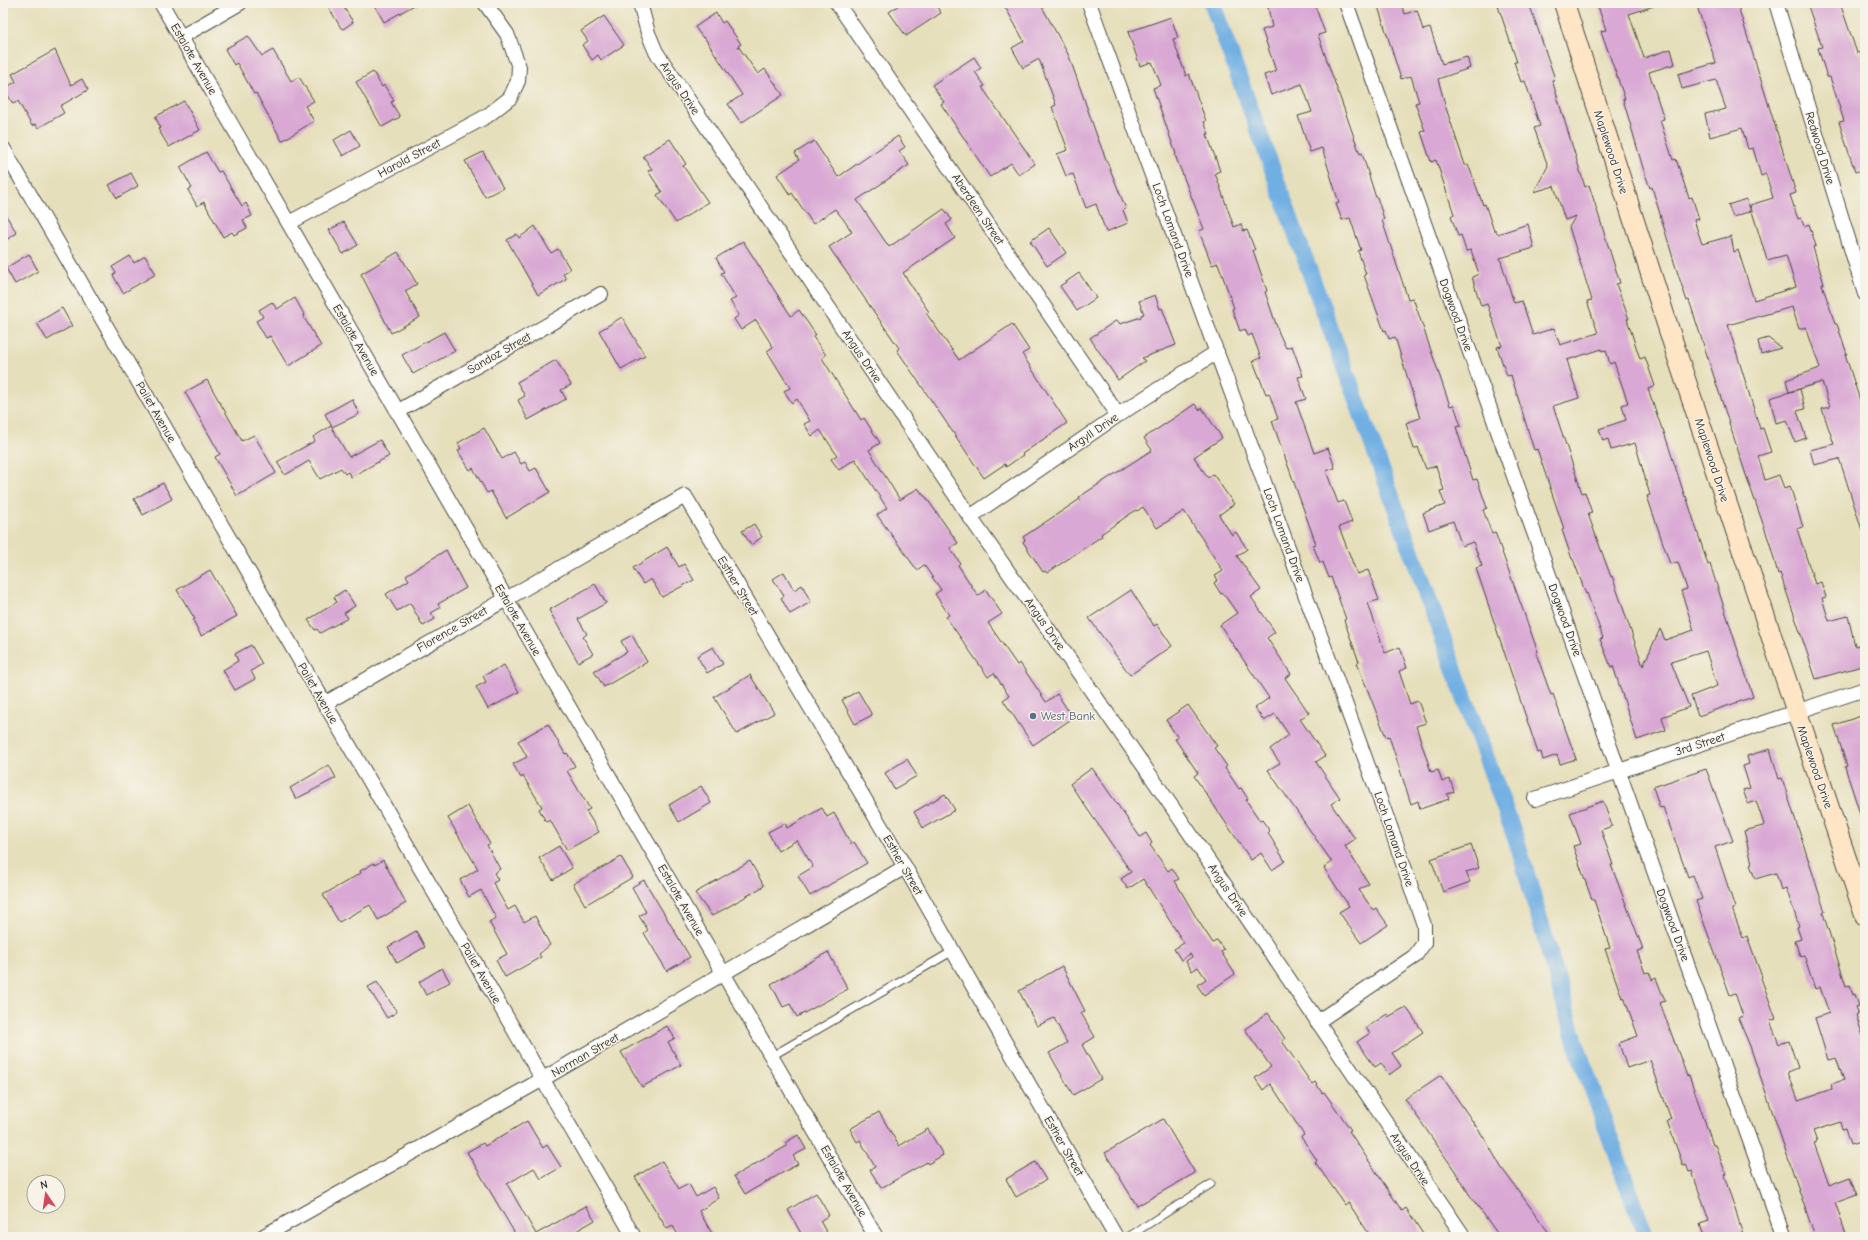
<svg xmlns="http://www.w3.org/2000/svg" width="1868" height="1240" font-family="'Comic Neue',sans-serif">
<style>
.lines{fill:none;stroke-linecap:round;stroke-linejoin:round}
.canal{stroke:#71afe3;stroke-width:17}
.building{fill:#d9a8d4;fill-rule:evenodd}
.lane-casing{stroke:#474641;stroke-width:9}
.street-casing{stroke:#474641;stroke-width:16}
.secondary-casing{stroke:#474641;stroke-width:22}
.lane{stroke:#fff;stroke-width:7}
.street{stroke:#fff;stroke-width:14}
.secondary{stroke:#fde5c5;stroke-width:20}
.service-dot{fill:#5c6f8a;stroke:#f7f3e8;stroke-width:1.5}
.labels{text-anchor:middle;stroke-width:3;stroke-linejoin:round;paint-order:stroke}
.street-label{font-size:12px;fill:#2b2b2b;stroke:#f7f3e8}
.service-label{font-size:12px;fill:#4e5e75;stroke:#f7f3e8;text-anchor:start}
</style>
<rect width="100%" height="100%" fill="#f7f3e8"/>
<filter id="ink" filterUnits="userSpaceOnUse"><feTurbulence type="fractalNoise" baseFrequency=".025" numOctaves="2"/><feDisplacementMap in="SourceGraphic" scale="8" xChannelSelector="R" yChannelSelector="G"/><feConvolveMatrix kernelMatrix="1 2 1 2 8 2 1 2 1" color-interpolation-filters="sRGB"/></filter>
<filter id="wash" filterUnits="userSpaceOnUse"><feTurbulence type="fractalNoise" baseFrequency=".012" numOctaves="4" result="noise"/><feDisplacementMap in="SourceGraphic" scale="16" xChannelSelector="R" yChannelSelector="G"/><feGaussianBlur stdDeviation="0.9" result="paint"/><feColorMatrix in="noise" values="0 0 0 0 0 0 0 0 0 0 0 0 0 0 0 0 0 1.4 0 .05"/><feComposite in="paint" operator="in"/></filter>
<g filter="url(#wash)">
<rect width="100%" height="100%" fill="#e6dfbb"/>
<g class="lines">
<polyline class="canal" points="1212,3 1518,845 1577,1047 1646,1237"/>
</g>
<g id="blocks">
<g class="building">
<polygon points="326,3 341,3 353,22 343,29 341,28"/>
<polygon points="373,3 418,3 384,22"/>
<polygon points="902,3 934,3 941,13 906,36 889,12"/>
<polygon points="1003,3 1040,3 1069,56 1098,139 1126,209 1123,210 1128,223 1106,232 1096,204 1086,208 1073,174 1066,176 1057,154 1068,150 1052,107 1056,105 1039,59 1023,68 1012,48 1024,41"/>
<polygon points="1267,3 1314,3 1325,33 1318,35 1360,154 1362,153 1376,198 1377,197 1384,219 1382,220 1408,299 1413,298 1450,406 1454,405 1461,426 1456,427 1473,480 1477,479 1487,508 1483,510 1492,534 1495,532 1502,552 1538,652 1536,653 1551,695 1553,694 1576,759 1560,764 1557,755 1543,760 1541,752 1538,753 1476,568 1482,566 1473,542 1462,546 1453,521 1429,530 1423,513 1445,505 1440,491 1444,490 1436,466 1426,469 1418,447 1414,449 1406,423 1420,418 1395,337 1389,339 1386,330 1384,331 1364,275 1366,274 1358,251 1361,250 1350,218 1342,220 1336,204 1339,203 1322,148 1310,152 1298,116 1312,112 1302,84 1271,95 1264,75 1276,71 1262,30 1272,27"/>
<path d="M1377,3H1400L1405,14L1417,10L1423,30L1430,28L1442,64L1467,57L1470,68L1438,79L1446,108L1465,165L1468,164L1483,205L1485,204L1494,231H1496L1498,234L1528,224L1534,248L1500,258L1514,303L1522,301L1533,335L1554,328L1560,345L1598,333L1587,301L1592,300L1569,227L1576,216L1565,220L1554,186L1534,192L1548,166L1534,128L1540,126L1525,81L1521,82L1514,62H1517L1497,3H1529L1555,79L1552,80L1585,187L1589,185L1620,283L1616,284L1629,319H1627L1640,359L1645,357L1655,386L1648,389L1662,429H1663L1685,497L1686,496L1708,565L1710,564L1753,697L1698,716L1691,696L1717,686L1706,651L1671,662L1689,707L1662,717L1666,730L1637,740L1613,666L1611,667L1600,639L1603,638L1587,593L1586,594L1573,559H1572L1562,530L1564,529L1537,449L1534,450L1511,375L1507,376L1497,347L1502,346L1487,304L1481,306L1472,277L1479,274L1471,250L1466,251L1461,235L1458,236L1451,216L1454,214L1436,160L1431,162L1421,132L1425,131L1415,103L1419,102L1411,76L1401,79ZM1602,349V351L1606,350L1610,364L1614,362L1628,403L1622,405L1626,420L1599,429L1603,441L1608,439L1611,450L1635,443L1650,495L1647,496L1670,564L1678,562L1687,589L1681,591L1694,630L1665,640L1660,629L1643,666L1612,576L1611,577L1597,539L1588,514L1592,513L1585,492L1582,493L1553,406L1579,398L1567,360Z"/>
<polygon points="1597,3 1654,3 1654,6 1629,14 1644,58 1671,49 1675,64 1649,72 1664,119 1660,120 1673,160 1676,159 1689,198 1692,197 1699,219 1694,220 1702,244 1731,236 1734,252 1738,250 1754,300 1796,287 1786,255 1767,260 1750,205 1773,198 1766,174 1761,176 1753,148 1748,149 1742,128 1710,137 1705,114 1726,109 1716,80 1682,89 1678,74 1716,63 1696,3 1737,3 1796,193 1790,195 1798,219 1801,218 1804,226 1809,224 1816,246 1813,247 1824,284 1822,284 1835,324 1837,324 1847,354 1845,354 1865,416 1865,529 1862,530 1840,461 1839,459 1814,465 1810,450 1834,444 1822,409 1830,407 1822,382 1789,392 1786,380 1820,368 1806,327 1799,329 1792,307 1728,325 1760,429 1763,428 1771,452 1758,456 1765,480 1779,475 1784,488 1790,486 1803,527 1797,529 1815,584 1821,582 1826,597 1822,598 1829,621 1848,616 1855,646 1865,643 1865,665 1816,679 1780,573 1778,574 1770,544 1745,472 1689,300 1687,301 1675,265 1652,187 1650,188 1643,168 1623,99 1625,99 1601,31 1606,30"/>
<polygon points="1807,3 1840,3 1857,53 1860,52 1865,68 1865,169 1855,172 1839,122 1844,121 1830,77 1827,77 1818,48 1822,47"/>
<polygon points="716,13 722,23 725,21 741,44 738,46 758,74 765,69 783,95 741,123 728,104 742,95 704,37 703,38 695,27"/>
<polygon points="604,16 624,45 601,60 598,55 592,60 582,45 588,41 581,31"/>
<polygon points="1171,17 1178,38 1173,39 1186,76 1189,74 1206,121 1204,122 1209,134 1207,134 1220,171 1215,173 1234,227 1241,224 1243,231 1247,230 1255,250 1253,250 1267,291 1265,292 1279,333 1286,348 1292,346 1303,376 1298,377 1306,399 1296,402 1314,453 1328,448 1335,468 1326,471 1338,503 1344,501 1352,522 1339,527 1357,574 1368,570 1379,600 1368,603 1385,653 1400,647 1407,668 1399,671 1410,704 1418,701 1426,723 1416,726 1431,772 1438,770 1442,782 1450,779 1454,792 1447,794 1449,799 1420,809 1418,801 1411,804 1389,736 1386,737 1357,663 1359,662 1344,620 1346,619 1331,577 1329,578 1323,562 1320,563 1313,545 1316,544 1272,421 1278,419 1269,393 1266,394 1253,361 1261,358 1252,334 1248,336 1245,329 1240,331 1232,309 1234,308 1218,263 1212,265 1199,231 1204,229 1175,155 1176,154 1153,88 1161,85 1152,62 1140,66 1128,32"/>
<polygon points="248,36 262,56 273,50 291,81 299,77 314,101 305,106 314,121 282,141 256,93 254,94 237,63 234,65 225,49"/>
<polygon points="55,50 71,85 82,79 88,90 60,106 64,113 38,128 35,124 32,126 18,101 13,104 4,88 16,82 12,74"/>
<polygon points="974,57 981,68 975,72 985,86 982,87 1035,164 1019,175 1011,163 990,177 941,104 944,102 932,85"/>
<polygon points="373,72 382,87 384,85 394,101 391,102 400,117 382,127 356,82"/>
<polygon points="184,101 200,130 169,147 158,129 161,128 155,117"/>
<polygon points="351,130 360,146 343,156 334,140"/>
<polygon points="898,136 905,147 899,151 909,165 857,200 889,247 944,209 952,220 946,224 955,238 903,273 929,312 926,313 959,360 1012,324 1029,350 1022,354 1067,423 1022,454 1023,455 1006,467 1005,464 984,478 897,350 899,348 829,247 852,232 844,220 835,209 813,224 792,193 790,195 777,175 799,160 795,153 814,141 838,177"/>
<polygon points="670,139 686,164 683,166 708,202 676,223 657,195 662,192 648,171 652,169 643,156"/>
<polygon points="206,152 218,172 221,171 242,206 246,203 252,216 243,220 247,228 234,235 232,232 223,237 204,202 197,206 188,190 192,188 180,167"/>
<polygon points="483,152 503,188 485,197 465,161"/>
<polygon points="131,173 138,186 117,198 109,185"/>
<polygon points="1746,199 1751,211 1733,217 1728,205"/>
<polygon points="3,211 17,233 3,242"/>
<polygon points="344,222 358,245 343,254 329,230"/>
<polygon points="535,226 551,253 558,249 570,269 563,274 566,279 538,295 507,240 517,234 519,238"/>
<polygon points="1049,228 1066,253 1047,266 1030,241"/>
<polygon points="743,241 791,316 799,310 816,335 813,337 826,355 822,358 861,420 864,418 880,443 869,450 900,500 918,488 924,496 925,496 958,543 950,548 960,563 958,565 978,596 986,590 1002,614 988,623 1017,665 1020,663 1046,702 1057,694 1073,718 1033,745 1003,700 1009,696 994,673 988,677 946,617 949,615 935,594 941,590 924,565 917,570 877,515 887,508 855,459 839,470 831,459 837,455 820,430 812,436 804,424 810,421 797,399 792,403 784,391 790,388 767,351 773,347 756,320 741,330 734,319 739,315 730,301 736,298 721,273 724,272 716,258"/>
<polygon points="398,252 417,284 405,291 420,317 391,333 361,274"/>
<polygon points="29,254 38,271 15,284 6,268"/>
<polygon points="130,256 134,263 145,256 156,274 123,293 113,275 116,273 112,267"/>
<polygon points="1079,273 1096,298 1077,311 1060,286"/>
<polygon points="1155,295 1160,309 1162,308 1176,345 1142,358 1145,361 1118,380 1090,338 1117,320 1120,324 1141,317 1141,315 1144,314 1139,301"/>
<polygon points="295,298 305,316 303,316 321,346 288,366 270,336 266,338 256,321 263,317 259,310 272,302 277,309"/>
<polygon points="62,308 72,326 47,340 37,323"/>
<polygon points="622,317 645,356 621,369 599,331"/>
<polygon points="444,332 455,351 413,374 402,355"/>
<polygon points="1768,338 1781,348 1761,354 1758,341"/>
<polygon points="556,360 571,385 561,390 566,399 528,420 518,400 525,396 517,382"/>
<polygon points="207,380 242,441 254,435 276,473 237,496 215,457 220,454 185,392"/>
<polygon points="1800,389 1805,409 1797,411 1806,438 1795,442 1787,420 1776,423 1770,398"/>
<polygon points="352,399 359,414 332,427 325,414"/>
<polygon points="1195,404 1199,410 1202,408 1222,438 1194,457 1208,478 1213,474 1234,504 1219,515 1232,535 1236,532 1247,549 1237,556 1261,590 1251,597 1275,632 1267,638 1291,674 1285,678 1309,713 1300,719 1325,756 1316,762 1340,798 1331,804 1355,839 1345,846 1369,884 1359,890 1373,910 1376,908 1388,925 1361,943 1339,912 1349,906 1324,868 1332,862 1268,770 1280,763 1270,749 1289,735 1275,714 1264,721 1255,708 1269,698 1220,625 1237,613 1223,593 1221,594 1214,583 1218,580 1215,576 1223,571 1184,511 1157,528 1143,507 1137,511 1136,510 1101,534 1102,536 1047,573 1045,571 1043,572 1023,542 1025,540 1023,537 1080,499 1079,497 1152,450 1144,438"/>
<polygon points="331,426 349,457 380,440 389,456 351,477 348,472 345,474 341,468 320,479 309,461 285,475 277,462 315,441 313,437"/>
<polygon points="484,428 502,459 514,452 521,464 525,462 530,471 536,468 550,492 506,518 491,491 487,493 473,468 470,470 458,451 461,449 458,443"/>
<polygon points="163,483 172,499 143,515 134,499"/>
<polygon points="754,524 762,537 751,545 742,531"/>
<polygon points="667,547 679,567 684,564 694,580 662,597 651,579 643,584 633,568"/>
<polygon points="446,550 466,588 438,604 440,608 431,613 435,619 423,626 410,603 397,611 386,594 409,580 406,575"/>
<polygon points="210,570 237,616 201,636 193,620 195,619 177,590"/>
<polygon points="784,572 794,590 802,585 811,602 790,614 781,598 784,596 773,579"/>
<polygon points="595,584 606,603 578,619 587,634 583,637 593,654 578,662 549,610"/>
<polygon points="345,590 355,606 344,613 348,618 320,633 317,629 315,630 308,620 337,602 334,597"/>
<polygon points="1131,590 1154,626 1157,624 1172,646 1130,675 1089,618"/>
<polygon points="632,635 647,662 604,687 594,671 627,652 621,641"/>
<polygon points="251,645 262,664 251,671 255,679 235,690 223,670 238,661 235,654"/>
<polygon points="713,647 723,664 707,673 697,656"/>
<polygon points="504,665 519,692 488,709 476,687 486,682 483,676"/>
<polygon points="750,675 774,713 737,734 714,697"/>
<polygon points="858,691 872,715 855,724 842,700"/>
<polygon points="1188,705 1217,746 1214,748 1227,766 1225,768 1239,789 1241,788 1248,799 1246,800 1260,821 1262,820 1270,831 1268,833 1285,861 1272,870 1261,853 1251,860 1194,776 1198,773 1175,739 1178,738 1166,720"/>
<polygon points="1861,716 1865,729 1865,819 1862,820 1845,767 1847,766 1834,725"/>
<polygon points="548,724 565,754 567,753 575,766 567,771 590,809 586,811 599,832 567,850 550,820 546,822 539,809 542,807 523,776 521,778 513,764 527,757 518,741"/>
<polygon points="1770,749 1779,779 1782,778 1809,862 1825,912 1823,913 1846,986 1850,985 1853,995 1855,994 1859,1006 1855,1007 1858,1014 1856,1015 1865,1042 1865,1128 1860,1129 1863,1141 1850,1145 1845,1129 1842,1130 1840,1122 1813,1131 1817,1142 1814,1143 1829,1185 1850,1177 1857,1195 1835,1203 1847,1237 1815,1237 1750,1046 1738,1018 1743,1016 1735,993 1730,995 1696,901 1702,899 1693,875 1688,877 1663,807 1660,808 1653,787 1706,769 1733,841 1715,847 1735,908 1732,909 1743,938 1747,936 1762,977 1761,978 1776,1019 1770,1021 1779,1044 1789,1041 1798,1068 1788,1072 1798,1100 1832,1089 1831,1084 1844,1080 1836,1058 1828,1060 1815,1018 1829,1013 1820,987 1815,989 1804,955 1800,956 1795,941 1801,939 1797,927 1799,926 1786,888 1781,890 1776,873 1755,879 1750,864 1752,863 1744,831 1763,826 1764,824 1756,801 1748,804 1743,790 1750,788 1743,766 1749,764 1747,756"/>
<polygon points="907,759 917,776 894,789 885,773"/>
<polygon points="329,765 336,778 296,799 290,788"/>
<polygon points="1092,768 1140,837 1146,833 1152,843 1150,845 1168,871 1172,868 1179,879 1175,881 1197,919 1213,943 1217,940 1224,950 1221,952 1235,974 1204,995 1197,985 1206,979 1198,967 1192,971 1186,961 1192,957 1190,954 1181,960 1174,949 1184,943 1143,879 1128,889 1121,879 1131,872 1070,784"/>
<polygon points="701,786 711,803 679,822 669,805"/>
<polygon points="945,794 955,810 923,828 914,812"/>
<polygon points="1603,801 1612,826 1601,830 1613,865 1611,865 1643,949 1637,951 1645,973 1649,972 1652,980 1656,978 1665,1001 1660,1003 1687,1076 1689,1075 1713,1145 1715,1145 1726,1174 1724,1175 1744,1237 1704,1237 1700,1224 1709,1221 1692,1171 1689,1172 1686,1164 1683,1165 1667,1121 1671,1119 1650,1060 1627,1068 1619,1043 1638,1036 1624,997 1622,998 1605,949 1610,948 1594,900 1592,900 1573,846 1581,844 1570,813"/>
<polygon points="468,806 490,844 487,845 500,869 494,873 498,880 493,883 508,910 515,906 524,922 535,916 550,945 539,954 541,957 505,977 496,960 507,954 489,922 496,918 481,890 469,897 460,880 478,869 448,818"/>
<polygon points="822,808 827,817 834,813 851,844 854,842 867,863 810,896 798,876 813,867 797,840 778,851 768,832 785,823 787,828"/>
<polygon points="1471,845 1479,868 1466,872 1470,882 1443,892 1431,859"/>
<polygon points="559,846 572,868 553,880 539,858"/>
<polygon points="621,857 633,877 585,905 573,884"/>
<polygon points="383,860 406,903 378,920 370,905 339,922 323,895 361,873 360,871 374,863 375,865"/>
<polygon points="750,861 764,886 712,916 695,893"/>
<polygon points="644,880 690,957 667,971 644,933 648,930 639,916 646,912 632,887"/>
<polygon points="416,931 425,947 397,963 388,947"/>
<polygon points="828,952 848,989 797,1017 790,1004 783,1007 771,984"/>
<polygon points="1062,966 1085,1011 1081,1013 1095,1037 1082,1045 1101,1079 1073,1095 1049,1053 1067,1043 1054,1018 1037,1026 1019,991"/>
<polygon points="442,968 450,982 426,995 419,982"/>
<polygon points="377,982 397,1012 387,1018 368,987"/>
<polygon points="1406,1007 1423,1032 1392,1053 1401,1066 1389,1075 1381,1063 1375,1067 1357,1042 1370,1033 1366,1028 1387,1014 1388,1017"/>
<polygon points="1268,1013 1285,1039 1282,1041 1312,1084 1315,1082 1322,1093 1324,1092 1351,1130 1349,1131 1402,1211 1406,1208 1425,1237 1371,1237 1348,1202 1345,1205 1315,1162 1317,1160 1301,1137 1304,1135 1274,1089 1270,1084 1263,1090 1255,1078 1271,1067 1245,1029"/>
<polygon points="667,1026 675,1038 668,1042 681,1065 642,1087 621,1052"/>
<polygon points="1441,1075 1486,1141 1501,1167 1552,1237 1500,1237 1469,1194 1455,1171 1405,1099"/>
<polygon points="879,1112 899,1146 928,1129 943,1155 928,1164 927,1162 881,1188 870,1170 875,1167 860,1140 857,1142 850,1129"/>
<polygon points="1163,1119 1195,1173 1137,1206 1105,1153"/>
<polygon points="527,1121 543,1148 547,1145 561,1167 541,1179 534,1168 507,1184 536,1234 586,1206 595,1220 566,1237 517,1237 467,1152 483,1143 485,1146"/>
<polygon points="798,1135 806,1149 793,1156 798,1164 745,1194 734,1176 787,1146 785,1143"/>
<polygon points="662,1161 679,1189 689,1184 696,1197 713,1187 719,1198 699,1211 714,1237 679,1237 673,1226 667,1229 635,1177"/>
<polygon points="1035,1162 1046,1180 1016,1197 1006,1179"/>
<polygon points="816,1193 829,1215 820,1221 829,1237 803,1237 788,1210"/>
</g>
</g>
</g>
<g filter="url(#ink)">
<use href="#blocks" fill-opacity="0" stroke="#474641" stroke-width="1"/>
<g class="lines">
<g class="lane-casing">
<g id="lane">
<polyline points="772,1056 953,951"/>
<polyline points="1128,1237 1211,1184"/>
</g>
</g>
<g class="street-casing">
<g id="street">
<polyline points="161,3 876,1237"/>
<polyline points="640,3 648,33 656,52 970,517 1155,782 1464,1237"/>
<polyline points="837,3 1118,415"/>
<polyline points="1089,3 1395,840 1424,925 1424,943 1415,956 1317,1022"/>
<polyline points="1346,3 1784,1237"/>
<polyline points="1776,3 1865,294"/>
<polyline points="181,37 240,3"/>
<polyline points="3,148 634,1237"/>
<polyline points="289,223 487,116 510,98 518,81 519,67 507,34 485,3"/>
<polyline points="397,412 601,294"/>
<polyline points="970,517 1118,415 1217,352"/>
<polyline points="324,704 685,496 905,867 1116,1237"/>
<polyline points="1535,799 1865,689"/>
<polyline points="262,1237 543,1079 905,867"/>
</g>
</g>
<g class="secondary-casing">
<polyline id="secondary" points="1564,3 1678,358 1865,915"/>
</g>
<use href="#lane" class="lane"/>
<use href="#street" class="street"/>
<use href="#secondary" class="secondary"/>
</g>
</g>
<circle class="service-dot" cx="1033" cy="716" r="4"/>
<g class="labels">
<g class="street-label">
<text transform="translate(194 59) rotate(60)" y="4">Estalote Avenue</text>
<text transform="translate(680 88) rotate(56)" y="4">Angus Drive</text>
<text transform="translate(1820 148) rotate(73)" y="4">Redwood Drive</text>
<text transform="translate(1611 152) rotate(72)" y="4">Maplewood Drive</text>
<text transform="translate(409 158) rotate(-28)" y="4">Harold Street</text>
<text transform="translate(978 209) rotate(56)" y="4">Aberdeen Street</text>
<text transform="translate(1173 230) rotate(70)" y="4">Loch Lomand Drive</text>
<text transform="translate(1456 315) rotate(70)" y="4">Dogwood Drive</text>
<text transform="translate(356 340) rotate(60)" y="4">Estalote Avenue</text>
<text transform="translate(499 353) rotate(-30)" y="4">Sandoz Street</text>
<text transform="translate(862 356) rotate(56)" y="4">Angus Drive</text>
<text transform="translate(156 412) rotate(60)" y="4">Pailet Avenue</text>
<text transform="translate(1093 432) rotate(-34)" y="4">Argyll Drive</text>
<text transform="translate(1712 460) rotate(72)" y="4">Maplewood Drive</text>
<text transform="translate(1284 535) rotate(70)" y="4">Loch Lomand Drive</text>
<text transform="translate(738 586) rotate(59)" y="4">Esther Street</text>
<text transform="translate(518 620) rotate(60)" y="4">Estalote Avenue</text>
<text transform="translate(1565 620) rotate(70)" y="4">Dogwood Drive</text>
<text transform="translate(1045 624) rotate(55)" y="4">Angus Drive</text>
<text transform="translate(452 629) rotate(-30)" y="4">Florence Street</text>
<text transform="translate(318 693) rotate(60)" y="4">Pailet Avenue</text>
<text transform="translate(1700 744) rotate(-18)" y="4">3rd Street</text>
<text transform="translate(1815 767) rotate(71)" y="4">Maplewood Drive</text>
<text transform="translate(1394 839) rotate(71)" y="4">Loch Lomand Drive</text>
<text transform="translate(903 865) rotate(60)" y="4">Esther Street</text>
<text transform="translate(1228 890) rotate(56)" y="4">Angus Drive</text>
<text transform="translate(681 900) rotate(60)" y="4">Estalote Avenue</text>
<text transform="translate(1673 925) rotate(70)" y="4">Dogwood Drive</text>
<text transform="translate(481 973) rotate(60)" y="4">Pailet Avenue</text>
<text transform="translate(585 1055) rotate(-30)" y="4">Norman Street</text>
<text transform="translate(1064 1146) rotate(60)" y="4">Esther Street</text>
<text transform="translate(1410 1159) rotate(56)" y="4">Angus Drive</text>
<text transform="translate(844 1181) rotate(60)" y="4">Estalote Avenue</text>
</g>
<g class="service-label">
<text x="1041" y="720">West Bank</text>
</g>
</g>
<rect width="1868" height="1240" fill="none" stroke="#f7f3e8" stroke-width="16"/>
<g transform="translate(46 1194) rotate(347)"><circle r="19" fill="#f7f3e8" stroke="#a5a39c"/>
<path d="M0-3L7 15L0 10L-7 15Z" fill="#d1495b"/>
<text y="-6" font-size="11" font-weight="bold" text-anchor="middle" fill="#2b2b2b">N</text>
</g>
</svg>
